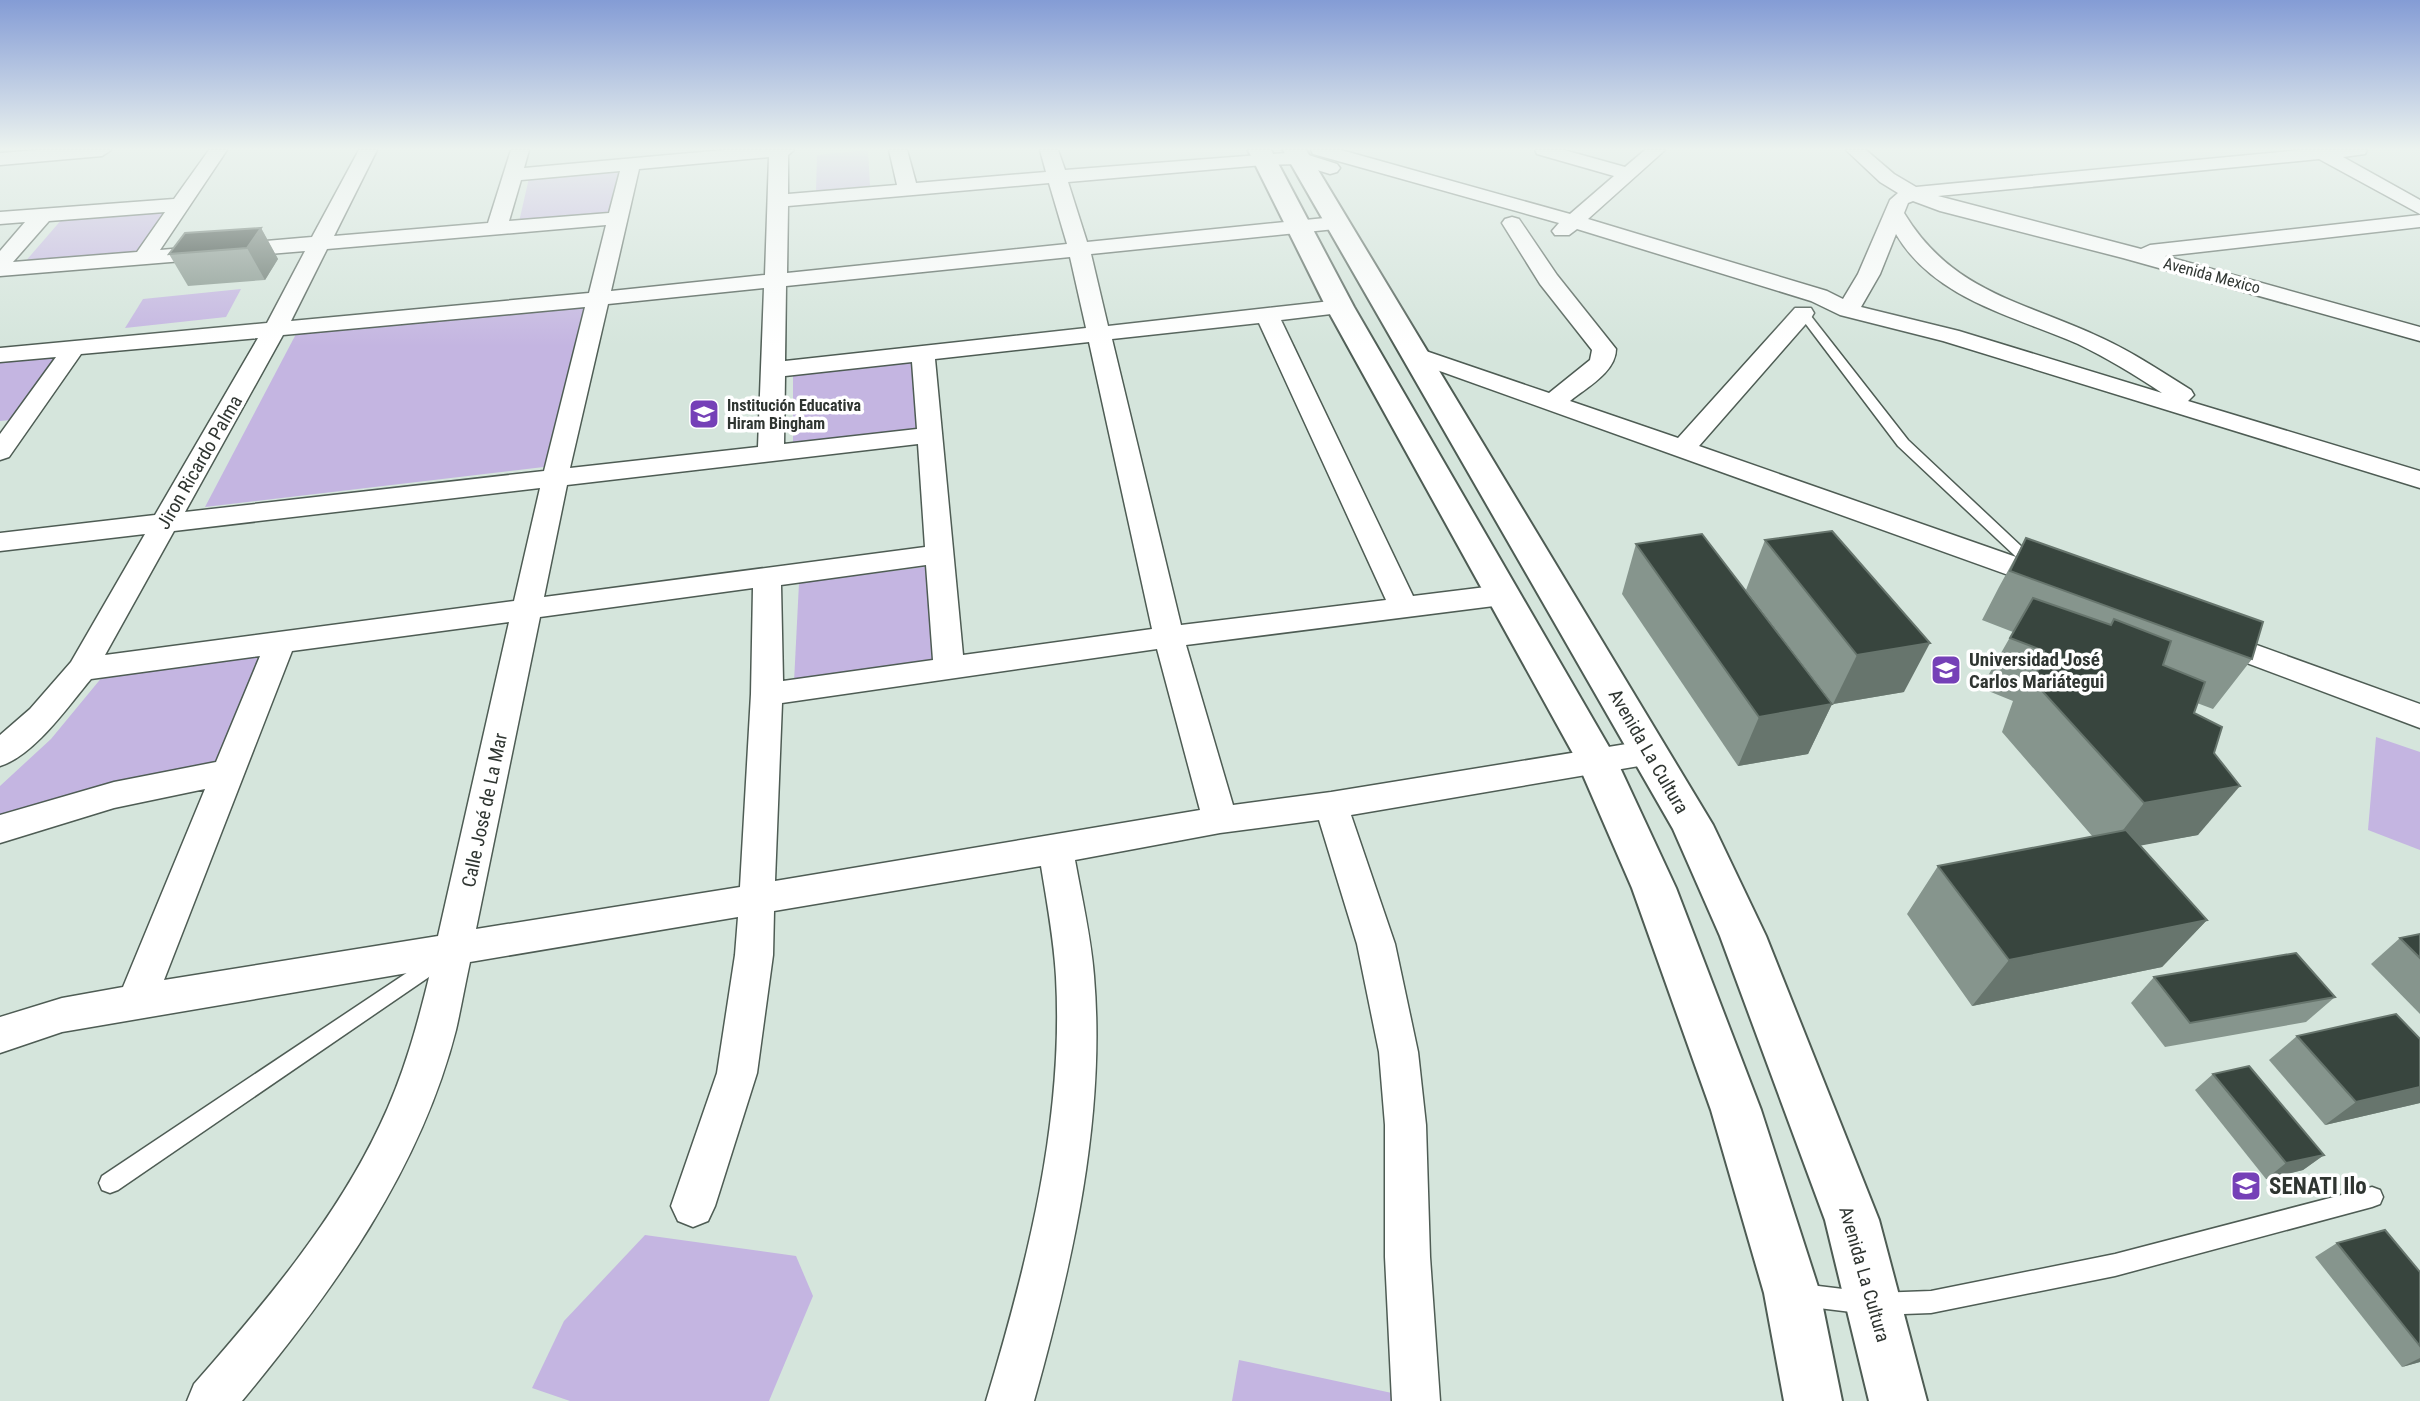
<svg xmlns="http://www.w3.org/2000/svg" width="2420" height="1401" font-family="'Roboto Condensed',sans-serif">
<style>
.green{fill:#c4b5e1}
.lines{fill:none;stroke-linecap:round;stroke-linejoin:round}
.lane-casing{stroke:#4e5c54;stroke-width:3}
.street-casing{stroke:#4e5c54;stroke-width:3}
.secondary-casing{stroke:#4e5c54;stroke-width:4}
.lane{fill:#fff;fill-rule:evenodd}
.street{fill:#fff;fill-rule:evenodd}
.secondary{fill:#fff;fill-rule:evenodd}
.wall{fill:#86958d}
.shaded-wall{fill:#67756d}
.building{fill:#38453e;stroke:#67756d;stroke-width:2}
.labels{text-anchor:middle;stroke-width:7;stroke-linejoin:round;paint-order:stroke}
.far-street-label{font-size:16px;fill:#2f3531;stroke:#fff}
.far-poi-label{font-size:16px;font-weight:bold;fill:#2f3531;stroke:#fff;text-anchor:start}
.street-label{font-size:19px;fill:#2f3531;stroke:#fff}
.poi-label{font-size:19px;font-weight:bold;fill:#2f3531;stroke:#fff;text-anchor:start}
.near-poi-label{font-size:23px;font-weight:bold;fill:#2f3531;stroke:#fff;text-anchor:start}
</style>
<rect width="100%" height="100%" fill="#d5e5dc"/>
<g class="green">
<polygon points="868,150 870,186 816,191 817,155"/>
<polygon points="629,169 619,213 519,222 529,178"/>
<polygon points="174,210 144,254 24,263 63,218"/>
<polygon points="241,289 226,317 125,328 143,299"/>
<polygon points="592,306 552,466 205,507 296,334"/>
<polygon points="69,354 22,419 0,421 0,361"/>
<polygon points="924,361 927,430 793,445 793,375"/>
<polygon points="939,565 950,662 794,682 799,583"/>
<polygon points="278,654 231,765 0,818 0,786 51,739 103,676"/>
<polygon points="2376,737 2420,752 2420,850 2368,830"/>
<polygon points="645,1235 796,1256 813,1296 769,1401 570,1401 532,1388 564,1321"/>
<polygon points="1239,1360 1429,1401 1232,1401"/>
</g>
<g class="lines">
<g class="lane-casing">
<g id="lane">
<polygon points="1803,310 1807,311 1908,440 2039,563 2041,566 2039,569 2029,569 1898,446 1799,315 1799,311"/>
<polygon points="441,950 448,952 450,958 448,964 118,1190 110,1193 102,1190 99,1183 102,1176"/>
<polygon points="2372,1187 2380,1190 2383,1197 2380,1204 2372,1207 2115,1276 1931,1313 1876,1315 1802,1306 1794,1303 1791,1295 1794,1287 1802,1284 1876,1293 1931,1291 2115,1254"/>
</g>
</g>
<g class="street-casing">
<g id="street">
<polygon points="38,150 111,150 102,156 0,165 0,153"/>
<path d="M209,150H227L160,250L312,237L359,150H377L334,236L488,223L511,150H529L524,168L724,150H794L788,155V194L897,185L889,150H907L916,183L1046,172L1040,150H1058L1065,170L1299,152L1337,164L1340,168L1337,172L1330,174L1298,164L1263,165L1068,182L1087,242L1335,217L1342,219L1345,223L1342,227L1335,229L1091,254L1108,326L1340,300L1348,302L1351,307L1348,312L1281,320L1413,596L1502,585L1512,588L1517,595L1512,602L1502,605L1186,645L1233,805L1331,792L1651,740L1663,743L1667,752L1663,761L1651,764L1351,815L1395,944L1418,1052L1426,1125L1430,1257L1440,1401H1392L1385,1257V1125L1379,1052L1357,944L1319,820L1220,833L1075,860C1082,899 1091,937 1094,976C1106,1119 1072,1265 1034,1401H986C1027,1265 1064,1121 1056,977C1054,940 1047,903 1041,866L774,911L773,955L757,1073L715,1206L708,1221L693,1227L678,1221L671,1206L717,1073L735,955L738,917L470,962C465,985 461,1008 456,1030C420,1171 333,1291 242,1401H187L194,1384C263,1305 335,1221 380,1125C404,1075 418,1023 431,969L62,1032L0,1053V1017L62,998L123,987L205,789L114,808L0,843V815L114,782L216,762L260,656L91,679C69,705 34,756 0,766V735L30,709L71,662L145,534L0,551V533L155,515L258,338L81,354L9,457L0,460V434L56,357L0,362V348L267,323L305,251L0,276V251L25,222L0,224V212L174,199ZM769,157L765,275L611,291L639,169ZM620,171L609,213L509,221L521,180ZM1049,183L1067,244L787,273L788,206ZM165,212L137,252L13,262L49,221ZM606,225L589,293L291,321L327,249ZM1070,257L1086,328L785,361L786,286ZM764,288L758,447L570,468L608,304ZM585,307L544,471L185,512L283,335ZM1259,323L1386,600L1181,625L1112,339ZM1089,342L1152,629L963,655L935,359ZM912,362L917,429L784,444L785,376ZM918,444L925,547L544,597L567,485ZM540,488L514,601L105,655L174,531ZM926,565L933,660L783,681L781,585ZM753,588L751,694L740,887L476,929L540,617ZM509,622L438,936L164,980L292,651ZM1157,649L1200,810L775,881L782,703Z"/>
<path d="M1311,150H1341L1570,214L1614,176L1537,154L1535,150H1564L1625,167L1645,150H1665L1588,219L1827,291L1843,299L1858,274L1890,200L1898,193L1880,182L1846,150H1866L1894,174L1916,187L2300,150H2367L2365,154L2343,157L2420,200V214L2319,159L1938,196L2141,249L2150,245L2420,215V227L2165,256L2420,327V341L2123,258L1940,211L1913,201L1908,203L1904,213C1951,290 2017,300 2093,334C2128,349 2159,370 2191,390L2194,395L2188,401L2420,471V488L1943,341L1840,315L1811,301L1577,229L1569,235H1555L1552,231L1559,223L1313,154ZM1896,234C1934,299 2014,316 2078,344C2107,358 2135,375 2162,393L1959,331L1861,307L1880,274Z"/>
<path d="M1512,217L1519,219L1557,275L1616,349C1616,372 1586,388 1570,401L1678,438L1795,308H1811L1814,313L1811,318L1699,446L2062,573L2066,580L2062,587L2052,589L2042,587L1409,360L1405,355L1409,350L1417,348L1549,393L1590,360L1592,350L1540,284L1502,223L1505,219Z"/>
<polygon points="2215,630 2420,704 2420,728 2204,647 2200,640 2204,633"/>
</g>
</g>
<g class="secondary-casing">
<g id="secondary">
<polygon points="1248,150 1271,150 1354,307 1616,759 1676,888 1761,1110 1820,1293 1842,1401 1784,1401 1764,1293 1711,1110 1632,888 1576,759 1326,307"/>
<polygon points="1283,150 1306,150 1713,825 1766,936 1879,1220 1927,1401 1869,1401 1825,1220 1720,936 1673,829"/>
</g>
</g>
<use href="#lane" class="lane"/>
<use href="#street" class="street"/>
<use href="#secondary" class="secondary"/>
</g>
<g class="wall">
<polygon points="261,228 278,259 265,280 188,286 169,254"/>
<polygon points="2026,538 2252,659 2213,709 2197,703 2194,713 2214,753 2198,835 2140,845 2207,920 2162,967 1972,1006 1907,914 1938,866 2093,837 2002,732 2013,701 1981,688 2013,632 1982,620 1999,587"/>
<polygon points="1765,540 1904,692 1833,704 1746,590"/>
<polygon points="1636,544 1832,704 1808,754 1738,766 1622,594"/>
<polygon points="2420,934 2420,1014 2371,964 2400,938"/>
<polygon points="2154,977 2335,997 2306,1022 2165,1047 2131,1003"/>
<polygon points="2297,1036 2420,1039 2420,1103 2325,1125 2269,1060"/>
<polygon points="2213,1074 2324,1155 2303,1170 2266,1179 2195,1090"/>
<polygon points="2337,1243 2420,1272 2420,1362 2402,1367 2315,1257"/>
</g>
<g class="shaded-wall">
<polygon points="261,228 278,259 265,280 247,248"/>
<polygon points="1930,643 1904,692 1833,704 1857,655"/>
<polygon points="1832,704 1808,754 1738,766 1759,717"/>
<polygon points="2240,786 2198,835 2106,852 2144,803"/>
<polygon points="2207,920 2162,967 1972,1006 2009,960"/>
<polygon points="2420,1087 2420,1103 2325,1125 2356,1102"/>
<polygon points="2324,1155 2303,1170 2266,1179 2286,1163"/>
<polygon points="2420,1358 2420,1362 2402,1367"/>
</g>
<g class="building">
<polygon points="261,228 247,248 169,254 185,233"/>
<polygon points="1832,531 1930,643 1857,655 1765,540"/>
<polygon points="1702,534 1832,704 1759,717 1636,544"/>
<polygon points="2026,538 2263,622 2252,659 2010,571"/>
<polygon points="2033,598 2111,625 2114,619 2171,641 2163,665 2205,682 2194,713 2222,727 2214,753 2240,786 2144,803 2034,682 2044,651 2010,638"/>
<polygon points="2126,830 2207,920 2009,960 1938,866"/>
<polygon points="2420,934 2420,958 2400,938"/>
<polygon points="2296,953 2335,997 2190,1023 2154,977"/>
<polygon points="2396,1014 2420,1039 2420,1087 2356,1102 2297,1036"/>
<polygon points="2249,1066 2324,1155 2286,1163 2213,1074"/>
<polygon points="2385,1230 2420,1272 2420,1346 2337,1243"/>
</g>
<linearGradient id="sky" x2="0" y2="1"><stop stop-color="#849cd5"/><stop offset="0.43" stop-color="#ecf3ef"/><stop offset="1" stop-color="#ecf3ef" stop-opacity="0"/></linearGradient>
<rect width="2420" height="346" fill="url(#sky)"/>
<defs>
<g id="school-square" transform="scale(1.575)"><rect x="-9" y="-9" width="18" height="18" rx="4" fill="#7540b7" stroke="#fff"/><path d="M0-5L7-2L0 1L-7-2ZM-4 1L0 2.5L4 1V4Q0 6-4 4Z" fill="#fff"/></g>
<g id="university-square" transform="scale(1.575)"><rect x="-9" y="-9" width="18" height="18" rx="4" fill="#7540b7" stroke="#fff"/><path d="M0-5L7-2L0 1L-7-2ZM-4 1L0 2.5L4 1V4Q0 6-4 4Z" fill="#fff"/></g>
</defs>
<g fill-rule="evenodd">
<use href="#school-square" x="704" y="414"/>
<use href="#university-square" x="1946" y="670"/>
<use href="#university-square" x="2246" y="1186"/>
</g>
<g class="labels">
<g class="far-street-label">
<text transform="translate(2212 275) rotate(15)" y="6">Avenida Mexico</text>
</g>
<g class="far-poi-label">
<text x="727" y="411">Institución Educativa<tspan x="727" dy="18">Hiram Bingham</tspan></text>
</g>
<g class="street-label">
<text transform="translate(199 462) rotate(-60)" y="7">Jiron Ricardo Palma</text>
<text transform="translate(1649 751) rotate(60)" y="7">Avenida La Cultura</text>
<text transform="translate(484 810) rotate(-78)" y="7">Calle José de La Mar</text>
<text transform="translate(1865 1274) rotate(74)" y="7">Avenida La Cultura</text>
</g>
<g class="poi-label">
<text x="1969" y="666">Universidad José<tspan x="1969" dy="22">Carlos Mariátegui</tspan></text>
</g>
<g class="near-poi-label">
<text x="2269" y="1194">SENATI Ilo</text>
</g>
</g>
</svg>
